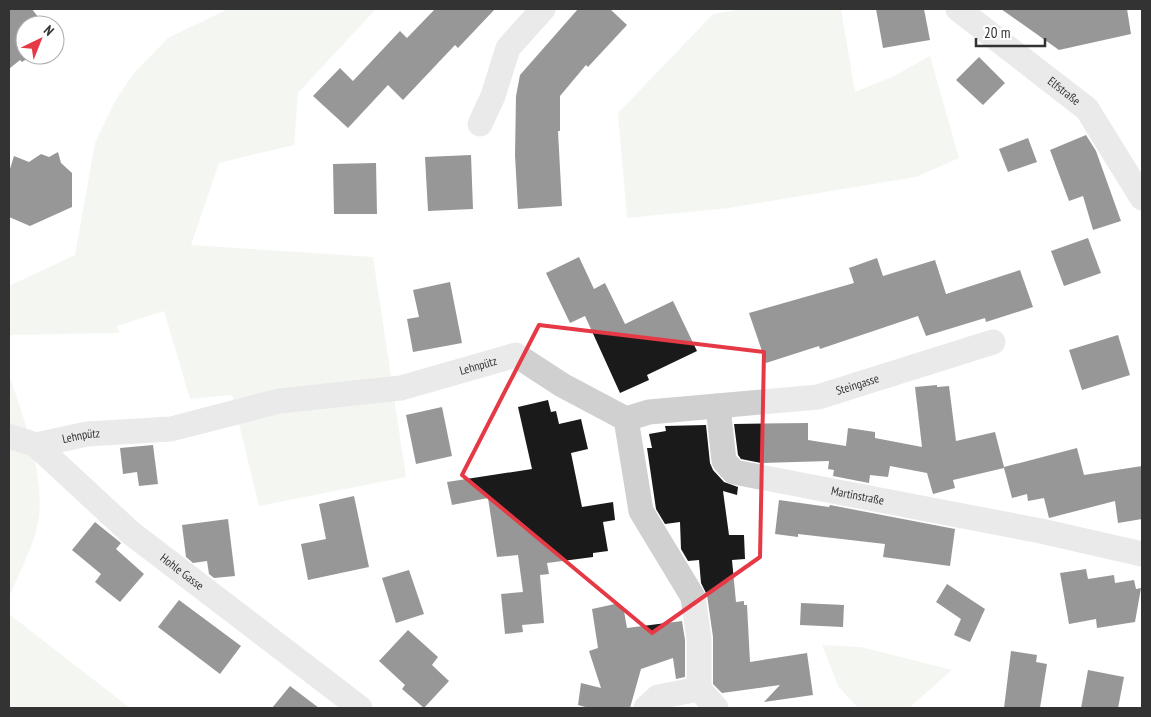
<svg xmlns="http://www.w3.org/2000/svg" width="1151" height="717" font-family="'PT Sans Narrow',sans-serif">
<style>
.green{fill:#e6ecdf}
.building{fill:#1a1a1a}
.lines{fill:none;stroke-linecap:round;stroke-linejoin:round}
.street{stroke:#d0d0d0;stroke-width:25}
.marked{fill:none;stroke:#e63946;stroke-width:4;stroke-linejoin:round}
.labels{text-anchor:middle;stroke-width:5;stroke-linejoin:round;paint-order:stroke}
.street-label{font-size:12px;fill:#333;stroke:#fff}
</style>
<rect width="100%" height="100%" fill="#fff"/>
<g class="green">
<polygon points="228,9 376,9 298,93 294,145 219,163 191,245 373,257 406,477 259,506 232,395 190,399 164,311 117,326 120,333 9,335 9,286 75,255 95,143 115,101 134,73 168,38"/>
<polygon points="743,9 841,9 855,92 894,76 930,56 959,158 916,177 729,208 627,218 618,113 713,14"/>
<path d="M9,375C23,415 44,473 39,516C36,543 20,570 10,595Z"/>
<polygon points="9,614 130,708 9,708"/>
<polygon points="822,645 861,647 952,670 909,708 858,708 838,686"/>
</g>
<g class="building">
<polygon points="9,9 32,9 44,25 25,25 25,55 33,55 22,62 20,60 9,69"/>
<polygon points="435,9 495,9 458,48 455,45 403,100 388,85 348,128 313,96 340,68 353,81 400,31 407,38"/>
<polygon points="578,9 610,9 627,25 588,67 586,65 560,96 560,131 558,131 562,206 518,209 515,155 516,96 520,75"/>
<polygon points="876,9 924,9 930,40 883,48"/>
<polygon points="1001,9 1127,9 1131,34 1059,50"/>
<polygon points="979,57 1005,83 983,105 956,80"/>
<polygon points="1086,135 1096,151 1121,221 1093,230 1083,196 1069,201 1050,150"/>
<polygon points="1028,138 1037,162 1008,172 999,149"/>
<polygon points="58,152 61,163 72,173 72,207 30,226 9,217 9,172 14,156 29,162 41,154 49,157"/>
<polygon points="471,155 473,209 428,211 425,157"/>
<polygon points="376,163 377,214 334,214 333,164"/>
<polygon points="1088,238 1101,273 1064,286 1051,251"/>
<polygon points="579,257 594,289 605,283 625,324 673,301 697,351 647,375 649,380 620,393 585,316 570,323 546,273"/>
<polygon points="877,258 883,276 935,260 946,294 1020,270 1033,307 986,322 985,318 926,336 918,316 820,349 819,346 766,363 749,313 854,283 849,268"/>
<polygon points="450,282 462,343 413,352 407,319 419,317 413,290"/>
<polygon points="1118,335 1130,375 1082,390 1069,350"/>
<polygon points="937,385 937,387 949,386 956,441 995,432 1004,467 1077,448 1084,475 1142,466 1142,519 1118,523 1115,501 1049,518 1044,498 1028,501 1027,494 1012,498 1004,468 953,480 955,488 933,494 927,473 890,466 888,477 870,475 869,483 833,476 834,470 828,469 829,461 761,463 741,459 738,455 734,424 808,423 808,440 846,446 848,428 875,432 875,438 922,447 915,387"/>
<polygon points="548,400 551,412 556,411 559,424 581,419 588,449 571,453 582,507 613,502 615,520 603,522 608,551 593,553 593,557 547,563 549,574 540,575 544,623 522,625 523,632 505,634 501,594 523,592 518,555 497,557 488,498 452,505 447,482 532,469 518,407"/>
<polygon points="442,407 452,456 416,464 406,415"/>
<polygon points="706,425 710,463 713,470 724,482 738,487 737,495 723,491 729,535 744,535 745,559 732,560 736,602 744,601 744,605 747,605 750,662 807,653 813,695 764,702 780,685 722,693 713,684 713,637 707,595 701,583 699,560 688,561 681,549 680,522 665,524 656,509 647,448 652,448 649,434 666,431 665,426"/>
<polygon points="153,445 158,484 139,486 137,472 123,474 120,448"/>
<polygon points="354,496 369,567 308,580 301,544 326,539 319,504"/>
<polygon points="779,500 829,507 830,505 955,529 950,566 883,557 885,544 798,534 798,537 775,534"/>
<polygon points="228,519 235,576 214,578 209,574 207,561 193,563 186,557 182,525"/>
<polygon points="95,522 121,543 116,549 144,574 120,602 95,582 101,574 72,550"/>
<polygon points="1086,569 1088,579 1114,575 1115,583 1134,580 1136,589 1141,588 1135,622 1097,628 1096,619 1069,624 1060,573"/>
<polygon points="409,570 424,614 396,623 382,578"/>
<polygon points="947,584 985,609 970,642 954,635 961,619 936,602"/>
<polygon points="179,600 241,646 220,674 158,627"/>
<polygon points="801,603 844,605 843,627 800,625"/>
<polygon points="615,604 624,611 627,628 682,621 685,640 685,677 676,679 673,658 641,669 630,708 589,708 578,705 581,683 601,688 589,651 598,648 592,609"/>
<polygon points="408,630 438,657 432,665 449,681 424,708 402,689 405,685 379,661"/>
<polygon points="1011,651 1037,655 1036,662 1047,664 1040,708 1004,708"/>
<polygon points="1088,670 1124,677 1118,708 1081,708"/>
<polygon points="290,686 319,708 272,708"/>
</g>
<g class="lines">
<g class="street">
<path id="s1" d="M958,9L1087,109L1142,198"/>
<polyline points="480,124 493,96 508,48 543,9"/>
<path id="s2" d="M718,406L724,461L734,472L1041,531L1142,554"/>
<path id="s3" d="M626,419L649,412L818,397L993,342"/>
<path id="s4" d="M9,436L36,445L131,533L360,708"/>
<path id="s5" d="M36,445L87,434L171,429L279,401L401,388L516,355L562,385L626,419L641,511L693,597L699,639V689"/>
<polyline points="646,708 658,697 699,689 716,708"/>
</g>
</g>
<path d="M0 0H1151V717H0ZM539,325L764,352L760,557L652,633L462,475Z" fill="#fff" fill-opacity=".55" fill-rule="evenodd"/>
<path class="marked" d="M539,325L764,352L760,557L652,633L462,475Z"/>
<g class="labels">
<g class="street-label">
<text dy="4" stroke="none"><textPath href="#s1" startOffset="134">Elfstraße</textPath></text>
<text dy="4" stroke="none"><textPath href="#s5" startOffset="451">Lehnpütz</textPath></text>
<text dy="4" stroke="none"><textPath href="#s3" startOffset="235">Steingasse</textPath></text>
<text dy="4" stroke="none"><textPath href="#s5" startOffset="46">Lehnpütz</textPath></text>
<text dy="4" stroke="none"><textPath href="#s2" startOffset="196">Martinstraße</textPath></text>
<text dy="4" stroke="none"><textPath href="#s4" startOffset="222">Hohle Gasse</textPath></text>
</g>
</g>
<rect width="1151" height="717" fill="none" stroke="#333333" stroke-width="20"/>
<g transform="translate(40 40) rotate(43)"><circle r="24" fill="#ffffff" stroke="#adadad"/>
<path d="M0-4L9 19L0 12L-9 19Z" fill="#e63946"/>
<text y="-8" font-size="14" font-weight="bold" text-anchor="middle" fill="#333333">N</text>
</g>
<path d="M976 38v8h69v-8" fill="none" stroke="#333333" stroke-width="2.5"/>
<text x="984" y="38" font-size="15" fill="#333333" stroke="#ffffff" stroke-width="4" paint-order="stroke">20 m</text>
</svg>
